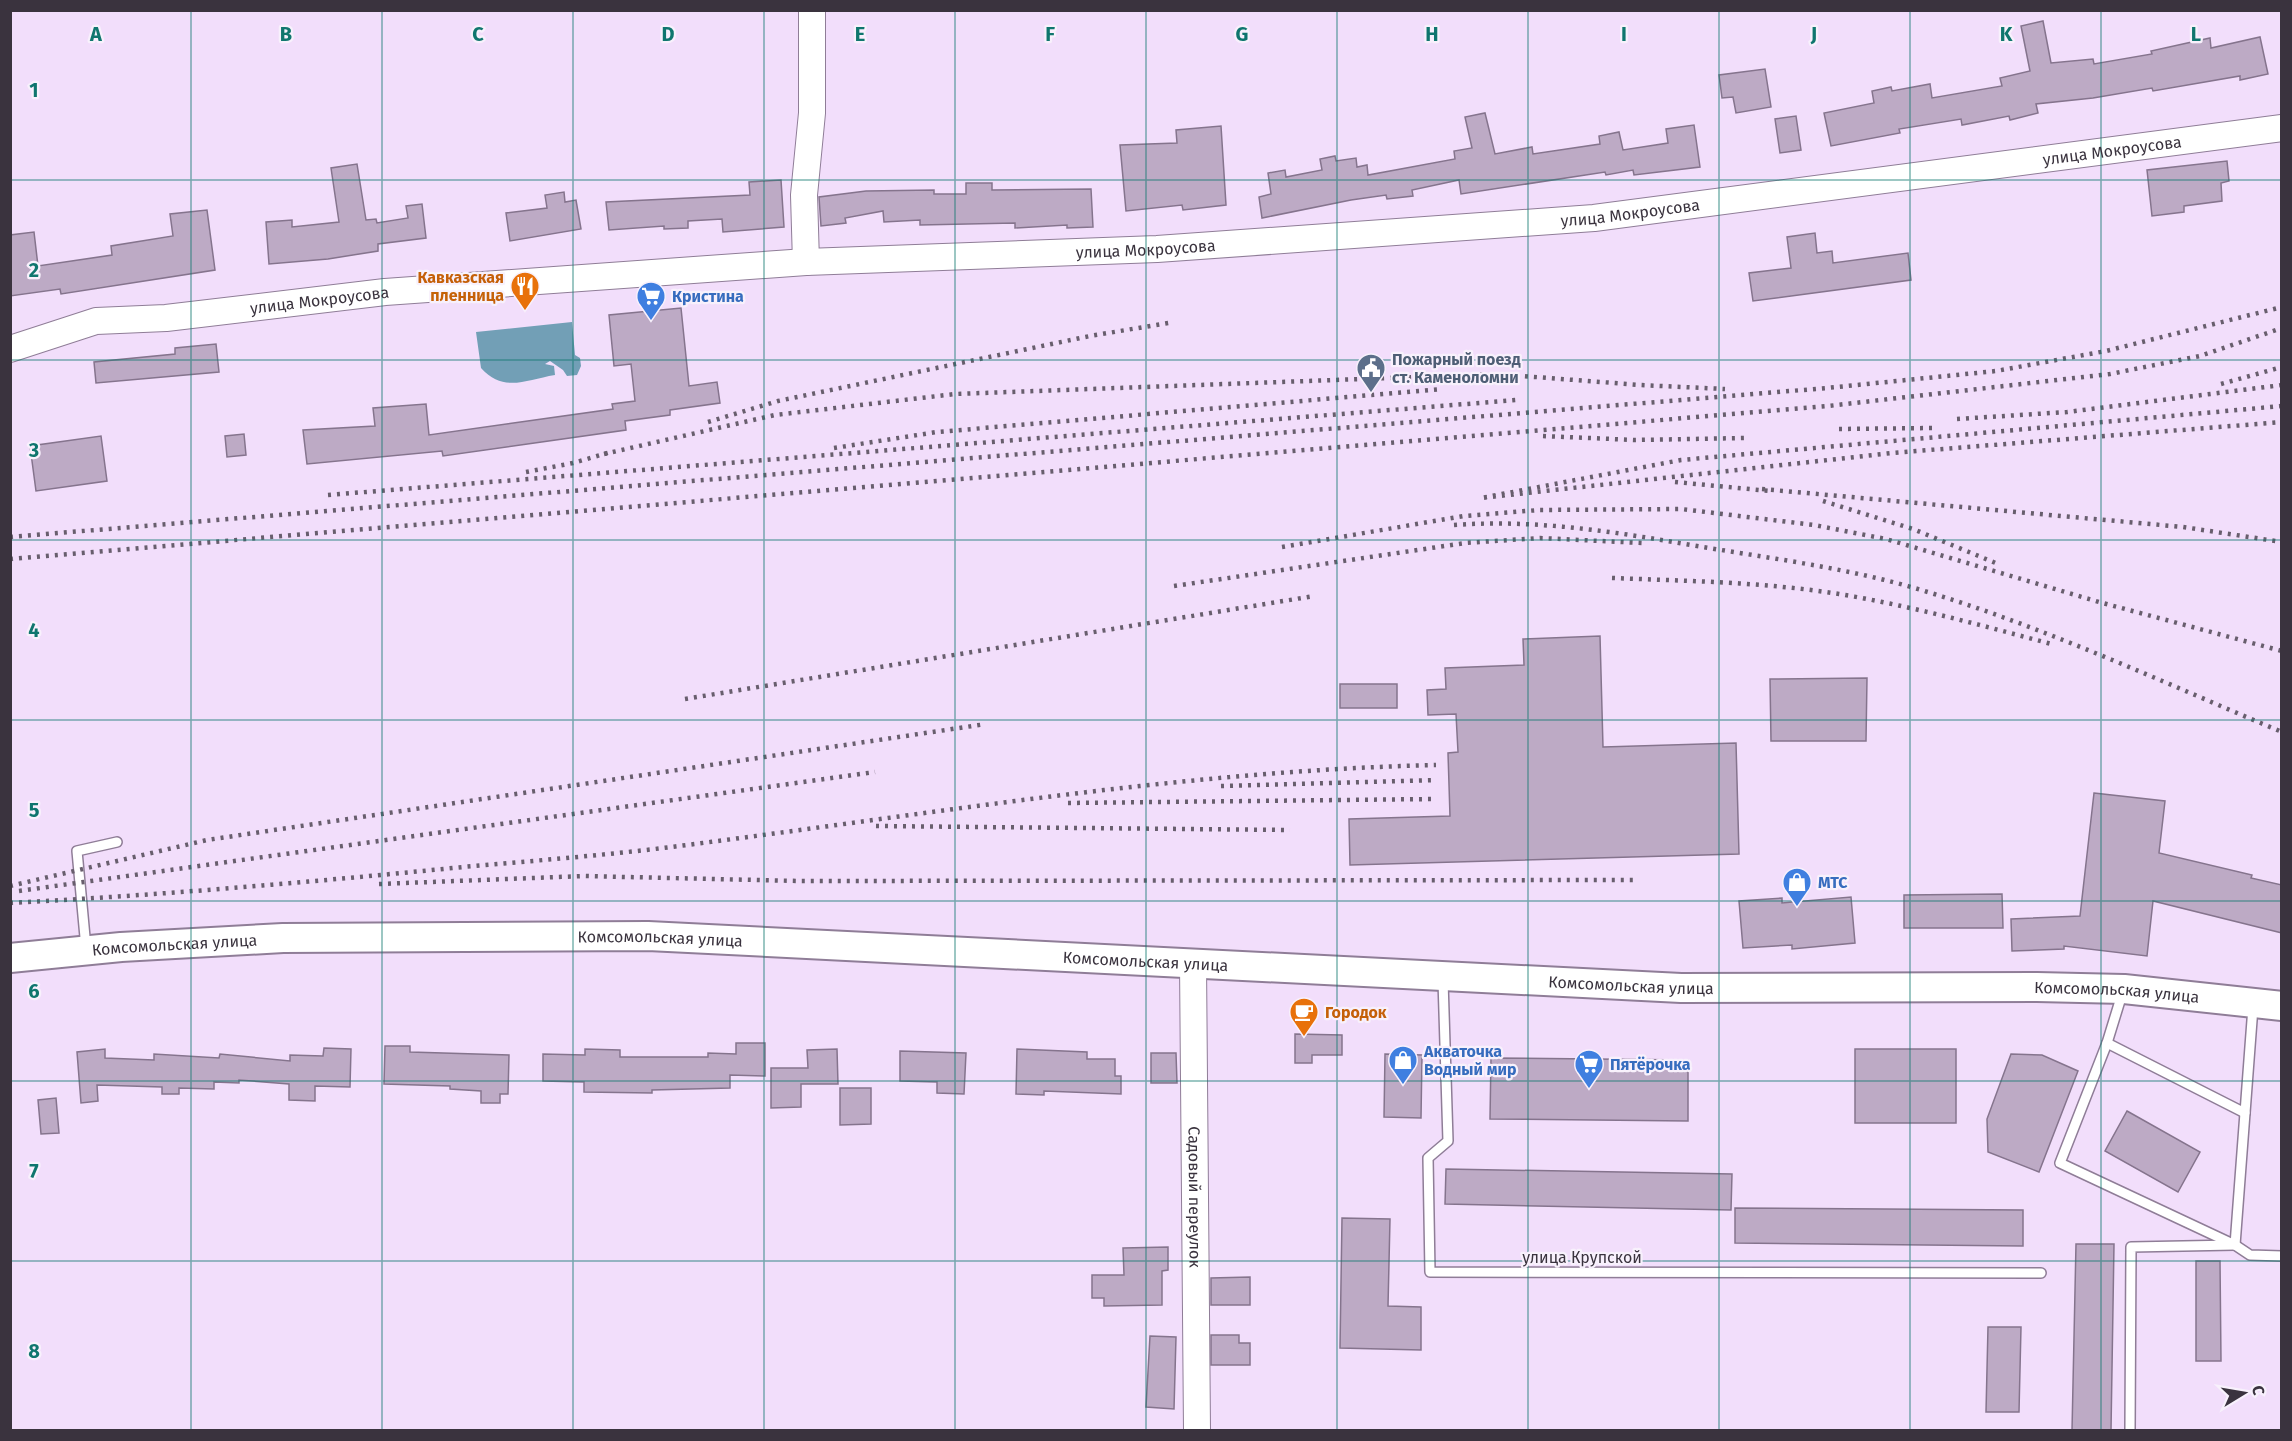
<svg xmlns="http://www.w3.org/2000/svg" width="2292" height="1441" font-family="'Fira Sans',sans-serif">
<style>
.water{fill:#729fb6}
.building{fill:#bdaac5;stroke:#85748d;stroke-width:1.5}
.lines{fill:none;stroke-linecap:round;stroke-linejoin:round}
.lane-casing{stroke:#8f7d97;stroke-width:12}
.secondary-casing{stroke:#8f7d97;stroke-width:28}
.primary-casing{stroke:#8f7d97;stroke-width:32}
.lane{stroke:#fff;stroke-width:9}
.secondary{stroke:#fff;stroke-width:26}
.primary{stroke:#fff;stroke-width:28}
.rail{stroke:#685e6d;stroke-width:4.5;stroke-dasharray:3 6;stroke-linecap:butt}
.grid{fill:none;stroke:#0f766e;stroke-width:1.5;stroke-opacity:0.55}
.labels{text-anchor:middle;stroke-width:4.5;stroke-linejoin:round;paint-order:stroke}
.street-label{font-size:16px;fill:#3a333e;stroke:#f8f1fc}
.food-label{font-size:16px;font-weight:bold;fill:#c56008;stroke:#f8f1fc;text-anchor:end}
.shop-label{font-size:16px;font-weight:bold;fill:#366cbe;stroke:#f8f1fc;text-anchor:start}
.service-label{font-size:16px;font-weight:bold;fill:#4e5e75;stroke:#f8f1fc;text-anchor:start}
.grid-label{font-size:20px;text-anchor:middle;font-weight:bold;fill:#0f766e;stroke:#f8f1fc;stroke-width:4.5;stroke-linejoin:round;paint-order:stroke}
</style>
<rect width="100%" height="100%" fill="#f2defb"/>
<path class="water" d="M572,322L575,355L580,358L581,366L577,375L567,376L563,370L550,361L545,364L554,366L555,375C525,380 504,393 481,368L476,332Z"/>
<g class="building">
<polygon points="2043,21 2051,63 2093,59 2094,64 2152,54 2151,51 2210,38 2211,48 2260,37 2268,74 2240,80 2240,76 2153,91 2152,88 2093,98 2036,104 2038,113 2010,120 2009,116 1962,125 1961,119 1899,129 1900,133 1831,146 1824,113 1874,103 1872,91 1891,87 1892,91 1930,84 1932,98 2002,86 2000,78 2030,71 2021,26"/>
<polygon points="1765,69 1771,107 1736,113 1733,97 1722,98 1719,75"/>
<polygon points="1485,113 1495,154 1532,147 1533,154 1600,144 1599,136 1619,132 1623,150 1668,143 1666,129 1694,125 1700,167 1634,175 1633,170 1606,175 1605,172 1461,194 1459,180 1412,190 1413,196 1387,199 1386,195 1351,200 1262,218 1259,197 1271,194 1268,173 1285,170 1286,177 1322,170 1320,159 1335,156 1336,161 1356,158 1357,167 1367,165 1368,175 1455,159 1454,151 1472,148 1465,117"/>
<polygon points="1796,116 1801,150 1780,153 1775,119"/>
<polygon points="1221,126 1226,205 1183,210 1182,205 1126,211 1120,145 1177,143 1176,130"/>
<polygon points="2227,161 2229,181 2221,183 2222,201 2184,206 2184,212 2152,216 2147,170"/>
<polygon points="357,164 366,220 376,219 377,223 408,218 406,206 422,204 426,238 378,244 378,251 328,259 269,264 266,222 292,220 292,227 339,222 331,168"/>
<polygon points="781,180 784,227 723,232 722,219 688,221 688,228 664,229 664,226 609,230 606,202 750,195 749,182"/>
<polygon points="966,183 992,183 992,190 1091,189 1093,227 1067,228 1067,225 1015,228 1015,223 920,225 920,220 884,222 883,211 845,218 846,223 821,226 819,197 866,191 934,190 934,194 966,194"/>
<polygon points="564,192 565,202 576,200 581,229 510,241 506,213 547,208 545,195"/>
<polygon points="207,210 215,270 61,294 60,289 10,296 10,235 34,232 38,266 112,255 111,246 173,236 170,214"/>
<polygon points="1815,233 1817,253 1832,251 1833,263 1908,253 1911,280 1753,301 1749,273 1791,268 1787,237"/>
<polygon points="681,308 689,386 717,382 720,403 670,410 670,415 625,421 626,430 443,456 442,451 307,464 303,430 375,426 373,408 426,404 429,435 613,409 612,404 635,401 631,364 614,366 609,315"/>
<polygon points="216,344 219,372 96,383 94,362 175,354 175,348"/>
<polygon points="244,434 246,455 227,457 225,436"/>
<polygon points="101,436 107,481 36,491 30,446"/>
<polygon points="1600,636 1603,747 1736,743 1739,854 1350,865 1349,819 1450,816 1448,753 1458,752 1456,714 1428,715 1427,690 1446,689 1445,668 1524,665 1523,639"/>
<polygon points="1867,678 1866,741 1771,741 1770,679"/>
<rect x="1340" y="684" width="57" height="24"/>
<polygon points="2094,793 2165,801 2159,853 2252,875 2251,878 2282,885 2282,933 2153,901 2147,956 2064,946 2064,949 2012,951 2011,919 2080,916"/>
<polygon points="2002,894 2003,928 1904,928 1904,895"/>
<polygon points="1851,897 1855,943 1792,949 1792,945 1743,948 1739,901 1782,898 1782,903"/>
<polygon points="1295,1034 1342,1035 1342,1055 1312,1055 1312,1063 1295,1063"/>
<polygon points="736,1043 765,1043 765,1076 730,1075 730,1088 652,1090 652,1093 584,1092 584,1082 543,1081 543,1054 585,1055 585,1049 620,1050 620,1057 708,1057 708,1053 736,1054"/>
<polygon points="385,1046 410,1046 410,1052 509,1055 508,1094 500,1094 500,1103 481,1103 481,1091 450,1089 450,1086 384,1084"/>
<polygon points="324,1048 351,1049 350,1087 315,1086 315,1101 289,1100 289,1084 239,1080 239,1083 214,1082 214,1089 179,1088 179,1094 162,1094 162,1087 97,1085 98,1101 81,1103 77,1052 105,1049 105,1058 154,1060 154,1054 219,1058 220,1054 290,1061 290,1055 323,1056"/>
<polygon points="837,1049 838,1084 801,1084 801,1107 771,1108 771,1068 808,1068 807,1050"/>
<polygon points="1017,1049 1087,1052 1087,1059 1115,1059 1115,1076 1121,1076 1121,1094 1044,1091 1044,1095 1016,1094"/>
<rect x="1855" y="1049" width="101" height="74"/>
<polygon points="900,1051 966,1053 964,1094 937,1093 937,1082 900,1081"/>
<polygon points="1151,1053 1176,1053 1177,1083 1151,1083"/>
<polygon points="1385,1054 1422,1055 1421,1118 1384,1117"/>
<polygon points="2011,1054 2042,1055 2078,1071 2039,1172 1988,1152 1987,1119"/>
<polygon points="1491,1058 1688,1060 1688,1121 1490,1119"/>
<polygon points="840,1088 871,1088 871,1124 840,1125"/>
<polygon points="56,1098 59,1133 41,1134 38,1100"/>
<polygon points="2127,1111 2200,1152 2178,1192 2105,1151"/>
<polygon points="1446,1169 1732,1174 1731,1210 1445,1204"/>
<polygon points="1735,1208 2023,1210 2023,1246 1735,1243"/>
<polygon points="1342,1218 1390,1219 1388,1306 1421,1307 1421,1350 1340,1348"/>
<polygon points="2076,1244 2114,1244 2111,1431 2072,1431"/>
<polygon points="1168,1247 1168,1270 1162,1271 1162,1305 1104,1306 1104,1298 1092,1298 1092,1275 1124,1275 1123,1248"/>
<polygon points="2196,1261 2220,1261 2221,1361 2196,1361"/>
<polygon points="1250,1277 1250,1305 1211,1305 1211,1278"/>
<polygon points="1988,1327 2021,1327 2019,1412 1986,1412"/>
<polygon points="1211,1335 1239,1335 1239,1343 1250,1343 1250,1365 1211,1365"/>
<polygon points="1150,1336 1176,1337 1174,1409 1146,1407"/>
</g>
<g class="lines">
<g class="lane-casing">
<g id="lane">
<polyline points="86,948 77,851 117,842"/>
<polyline points="1443,980 1448,1141 1428,1158 1430,1272 2041,1273"/>
<polyline points="2123,991 2107,1043 2060,1163 2235,1245 2250,1255 2282,1256"/>
<polyline points="2107,1043 2245,1113"/>
<polyline points="2130,1430 2131,1247 2235,1245 2253,1007"/>
</g>
</g>
<g class="secondary-casing">
<g id="secondary">
<polyline points="806,262 804,195 812,113 812,10"/>
<path id="s1" d="M10,349L96,321L166,318L385,292L806,262L1157,249L1594,218L2282,128"/>
<path id="s2" d="M1193,963L1197,1430"/>
</g>
</g>
<g class="primary-casing">
<g id="primary">
<path id="s3" d="M10,958L121,947L283,938L648,936L1681,988L2037,987L2124,989L2282,1006"/>
</g>
</g>
<use href="#lane" class="lane"/>
<use href="#secondary" class="secondary"/>
<use href="#primary" class="primary"/>
<g class="rail">
<polyline points="2221,384 2282,367"/>
<polyline points="2282,406 1681,460 1481,498 1892,453 2282,422"/>
<polyline points="1957,419 2067,412 2282,385"/>
<polyline points="708,422 778,401 1090,336 1174,322"/>
<polyline points="1839,429 1934,428"/>
<polyline points="1543,436 1635,440 1744,438"/>
<polyline points="834,448 937,432 1442,389"/>
<polyline points="604,454 775,415 955,394 1496,374 1640,385 1725,389"/>
<polyline points="526,472 573,463 611,452"/>
<polyline points="1675,482 1770,491"/>
<polyline points="1762,489 2183,527 2282,542"/>
<polyline points="328,495 1516,400"/>
<polyline points="1823,501 1913,529 1998,564"/>
<path d="M1454,525C1537,519 1616,532 1697,546C1768,558 1841,567 1911,587C2038,624 2160,681 2282,732"/>
<polyline points="10,537 1827,388 1996,371 2106,351 2282,307"/>
<polyline points="1282,547 1464,516 1539,510 1681,509 1814,525 1886,539 2099,602 2282,651"/>
<polyline points="10,559 1828,406 2110,374 2200,356 2282,328"/>
<path d="M1612,578C1687,581 1764,582 1839,594C1912,606 1984,626 2055,645"/>
<polyline points="1174,586 1465,543 1540,538 1642,543"/>
<polyline points="685,699 1314,596"/>
<polyline points="1221,786 1436,780"/>
<polyline points="1068,803 1434,799"/>
<polyline points="876,826 1290,830"/>
<polyline points="379,884 584,876 800,881 1634,880"/>
<polyline points="10,886 207,840 986,724"/>
<polyline points="19,891 875,772"/>
<path d="M10,903C162,895 312,882 463,867C530,861 597,856 663,848C920,816 1177,771 1436,765"/>
</g>
</g>
<path class="grid" d="M191,10V1430M382,10V1430M573,10V1430M764,10V1430M955,10V1430M1146,10V1430M1337,10V1430M1528,10V1430M1719,10V1430M1910,10V1430M2101,10V1430M10,180H2282M10,360H2282M10,540H2282M10,720H2282M10,901H2282M10,1081H2282M10,1261H2282"/>
<defs>
<g id="restaurant-pin" transform="scale(1.5)"><path d="M0 17L-7.5 6A9.5 9.5 0 1 1 7.5 6Z" fill="#e8710a" stroke="#f8f1fc"/><path d="M-5-6h1v4h1v-4h1v4h1v-4h1v5L-1.5 .5V6h-2V.5L-5-1ZM5-6V6H3V1.5H1.5Q1.5-4 5-6Z" fill="#fff"/></g>
<g id="supermarket-pin" transform="scale(1.5)"><path d="M0 17L-7.5 6A9.5 9.5 0 1 1 7.5 6Z" fill="#3f7fe0" stroke="#f8f1fc"/><path d="M-6-5.5h2.5l.6 2H6L4.5 2H-2.5L-4.4-4H-6ZM-1.5 3.2a1.3 1.3 0 1 0 .1 0ZM3 3.2a1.3 1.3 0 1 0 .1 0Z" fill="#fff"/></g>
<g id="civic-pin" transform="scale(1.5)"><path d="M0 17L-7.5 6A9.5 9.5 0 1 1 7.5 6Z" fill="#5c6f8a" stroke="#f8f1fc"/><path d="M-.6-6.5H3V-4.5H.6V-3L4-1V1h2V6H-6V1h2V-1L-.6-3ZM-1.2 2.5V6h2.4V2.5Z" fill="#fff"/></g>
<g id="shop-pin" transform="scale(1.5)"><path d="M0 17L-7.5 6A9.5 9.5 0 1 1 7.5 6Z" fill="#3f7fe0" stroke="#f8f1fc"/><path d="M-5-2.5h2.3a2.7 3.5 0 0 1 5.4 0H5L5.5 6h-11ZM-1.5-2.5h3a1.5 2.3 0 0 0-3 0Z" fill="#fff"/></g>
<g id="cafe-pin" transform="scale(1.5)"><path d="M0 17L-7.5 6A9.5 9.5 0 1 1 7.5 6Z" fill="#e8710a" stroke="#f8f1fc"/><path d="M-5.5-4.5H6V0H3Q3 3.5 0 3.5H-2.5Q-5.5 3.5-5.5 0ZM3-3.2v2h1.7v-2ZM-6 4.5H4V6H-6Z" fill="#fff"/></g>
</defs>
<g fill-rule="evenodd">
<use href="#restaurant-pin" x="525" y="286"/>
<use href="#supermarket-pin" x="651" y="296"/>
<use href="#civic-pin" x="1371" y="368"/>
<use href="#shop-pin" x="1797" y="882"/>
<use href="#cafe-pin" x="1304" y="1012"/>
<use href="#shop-pin" x="1403" y="1060"/>
<use href="#supermarket-pin" x="1589" y="1064"/>
</g>
<g class="labels">
<g class="street-label">
<text dy="6" stroke="none"><textPath href="#s1" startOffset="2115">улица Мокроусова</textPath></text>
<text dy="6" stroke="none"><textPath href="#s1" startOffset="1629">улица Мокроусова</textPath></text>
<text dy="6" stroke="none"><textPath href="#s1" startOffset="1143">улица Мокроусова</textPath></text>
<text dy="6" stroke="none"><textPath href="#s1" startOffset="315">улица Мокроусова</textPath></text>
<text dy="6" stroke="none"><textPath href="#s3" startOffset="651">Комсомольская улица</textPath></text>
<text dy="6" stroke="none"><textPath href="#s3" startOffset="165">Комсомольская улица</textPath></text>
<text dy="6" stroke="none"><textPath href="#s3" startOffset="1137">Комсомольская улица</textPath></text>
<text dy="6" stroke="none"><textPath href="#s3" startOffset="1623">Комсомольская улица</textPath></text>
<text dy="6" stroke="none"><textPath href="#s3" startOffset="2109">Комсомольская улица</textPath></text>
<text dy="6" stroke="none"><textPath href="#s2" startOffset="234">Садовый переулок</textPath></text>
<text x="1582" y="1263">улица Крупской</text>
</g>
<g class="food-label">
<text x="504" y="283">Кавказская<tspan x="504" dy="18">пленница</tspan></text>
<text x="1325" y="1018" text-anchor="start">Городок</text>
</g>
<g class="shop-label">
<text x="672" y="302">Кристина</text>
<text x="1818" y="888">МТС</text>
<text x="1424" y="1057">Акваточка<tspan x="1424" dy="18">Водный мир</tspan></text>
<text x="1610" y="1070">Пятёрочка</text>
</g>
<g class="service-label">
<text x="1392" y="365">Пожарный поезд<tspan x="1392" dy="18">ст. Каменоломни</tspan></text>
</g>
</g>
<g class="grid-label">
<text x="96" y="41">A</text>
<text x="286" y="41">B</text>
<text x="478" y="41">C</text>
<text x="668" y="41">D</text>
<text x="860" y="41">E</text>
<text x="1050" y="41">F</text>
<text x="1242" y="41">G</text>
<text x="1432" y="41">H</text>
<text x="1624" y="41">I</text>
<text x="1814" y="41">J</text>
<text x="2006" y="41">K</text>
<text x="2196" y="41">L</text>
<text x="34" y="97">1</text>
<text x="34" y="277">2</text>
<text x="34" y="457">3</text>
<text x="34" y="637">4</text>
<text x="34" y="817">5</text>
<text x="34" y="998">6</text>
<text x="34" y="1178">7</text>
<text x="34" y="1358">8</text>
</g>
<rect width="2292" height="1441" fill="none" stroke="#3a333e" stroke-width="24"/>
<g transform="translate(2244 1393) rotate(79)" stroke="#f8f1fc" stroke-width="4.5" paint-order="stroke">
<path d="M0-4.5L10 22L0 15L-10 22Z" fill="#3a333e"/>
<text y="-9" font-size="16" font-weight="bold" text-anchor="middle" fill="#3a333e">С</text>
</g>
</svg>
